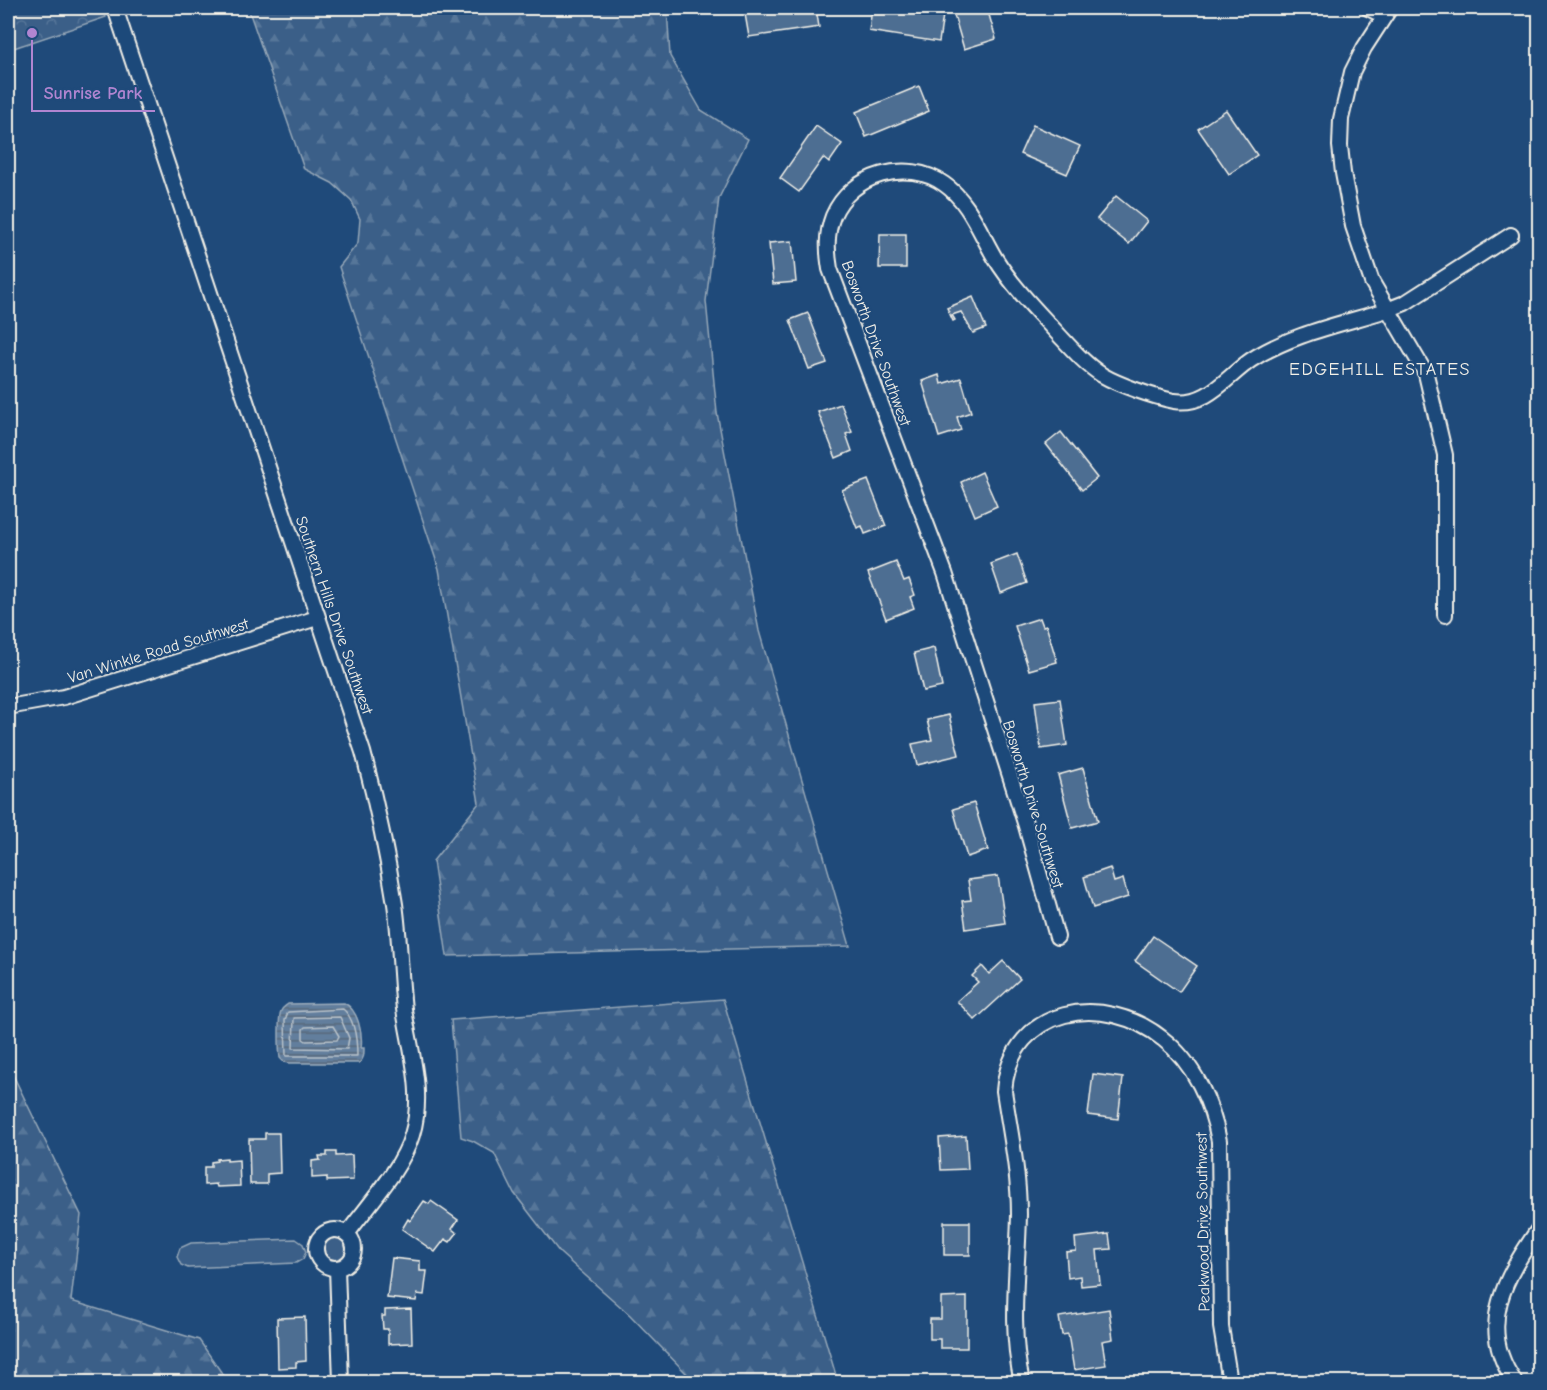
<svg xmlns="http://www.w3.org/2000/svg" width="1547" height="1390" font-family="'Comic Neue',sans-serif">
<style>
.grass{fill:#3a5f88;stroke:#97a8b8;stroke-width:1.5}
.forest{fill:url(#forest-firs);stroke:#97a8b8;stroke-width:1.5}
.park{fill:url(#park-crowns);stroke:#97a8b8;stroke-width:1.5}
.water{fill:url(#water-rules);stroke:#9cacbb;stroke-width:1.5}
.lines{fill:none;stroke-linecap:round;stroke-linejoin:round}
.shore{stroke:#bac3ca;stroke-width:1.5}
.building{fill:#4d6e92;stroke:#f4f1e8;stroke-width:1.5}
.street-casing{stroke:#f4f1e8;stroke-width:18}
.street{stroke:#1f4a7a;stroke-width:14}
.labels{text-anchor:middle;stroke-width:4.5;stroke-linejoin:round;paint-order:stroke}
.street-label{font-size:16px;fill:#f4f1e8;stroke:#1f4a7a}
.neighbourhood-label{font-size:18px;letter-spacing:1.5px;fill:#f4f1e8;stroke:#1f4a7a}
.leader{fill:none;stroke:#b185d1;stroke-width:2}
.callout-dot{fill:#b185d1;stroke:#1f4a7a;stroke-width:2}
.callout-label{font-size:18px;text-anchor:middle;font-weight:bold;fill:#b185d1;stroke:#1f4a7a;stroke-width:4.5;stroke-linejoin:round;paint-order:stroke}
</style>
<defs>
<pattern id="forest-firs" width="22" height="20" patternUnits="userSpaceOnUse" patternTransform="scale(1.5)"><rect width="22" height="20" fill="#3a5f88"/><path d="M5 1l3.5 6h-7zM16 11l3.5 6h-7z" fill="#577699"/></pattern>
<pattern id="park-crowns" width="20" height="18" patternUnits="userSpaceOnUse" patternTransform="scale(1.5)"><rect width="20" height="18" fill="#3a5f88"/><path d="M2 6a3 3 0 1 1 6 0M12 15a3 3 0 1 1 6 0" fill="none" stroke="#577699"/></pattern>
<pattern id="water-rules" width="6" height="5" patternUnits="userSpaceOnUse" patternTransform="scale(1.5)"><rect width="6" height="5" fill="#627e9d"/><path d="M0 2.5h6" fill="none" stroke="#58687a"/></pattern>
</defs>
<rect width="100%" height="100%" fill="#1f4a7a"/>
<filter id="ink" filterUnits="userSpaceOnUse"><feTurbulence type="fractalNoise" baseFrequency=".0167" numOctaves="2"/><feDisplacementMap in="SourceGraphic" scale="12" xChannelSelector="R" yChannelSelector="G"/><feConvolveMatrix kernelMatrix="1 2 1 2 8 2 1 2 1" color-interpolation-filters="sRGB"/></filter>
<g filter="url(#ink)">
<g class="grass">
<circle cx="335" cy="1249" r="13"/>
<polygon points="296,1239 303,1244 306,1252 303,1259 296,1263 188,1268 181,1265 177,1257 180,1248 191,1243"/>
</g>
<g class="forest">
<polygon points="248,8 667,8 670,56 701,110 748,139 719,198 706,301 717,413 759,631 850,946 447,956 433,861 479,803 439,569 339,267 358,243 360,219 351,200 332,183 304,169"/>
<polygon points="723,999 838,1382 692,1382 686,1373 630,1315 560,1253 514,1193 494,1153 473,1141 461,1137 451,1020"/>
<polygon points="8,1075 13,1075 81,1215 71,1301 199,1340 228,1382 8,1382"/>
</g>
<polygon class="park" points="8,8 103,8 106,17 8,50"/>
<path class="water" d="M344,1003C358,1009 363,1034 361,1048H364C364,1055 364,1059 359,1063H290L284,1062L280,1058C279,1051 278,1017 281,1011C283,1007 284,1007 288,1004Z"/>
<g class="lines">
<g class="shore">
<path d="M343,1009C355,1019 357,1042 357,1056H286L285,1020L288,1012Z"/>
<polygon points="340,1017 349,1038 347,1049 293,1048 294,1018"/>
<polygon points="333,1026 339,1036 337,1040 306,1041 303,1039 303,1029 305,1027"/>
</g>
</g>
<g class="building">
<polygon points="744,8 816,8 819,27 749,37"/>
<polygon points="872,8 944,8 939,42 869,31"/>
<polygon points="952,8 987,8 996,39 964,49"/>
<polygon points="919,86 929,111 866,137 856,112"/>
<polygon points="1226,110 1257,155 1229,174 1198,129"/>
<polygon points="1033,125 1080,146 1067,174 1020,154"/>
<polygon points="816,126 842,144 829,163 823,158 799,192 780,178"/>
<polygon points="1116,196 1147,221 1129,244 1097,219"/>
<polygon points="880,234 906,234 906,268 879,268"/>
<polygon points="792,241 796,282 773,284 769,243"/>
<polygon points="973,297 986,328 973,333 961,312 952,315 955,320 953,321 947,308"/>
<polygon points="808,313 827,363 809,369 790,320"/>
<polygon points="939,375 941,384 961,378 971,412 957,417 961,430 939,437 922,381"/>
<polygon points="841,404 852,432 846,434 852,451 836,458 818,412"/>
<polygon points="1061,432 1097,478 1082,490 1046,444"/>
<polygon points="982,472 997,506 975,516 961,482"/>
<polygon points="868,480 886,526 865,534 862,526 857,528 842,490"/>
<polygon points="1017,554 1027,583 1001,593 991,564"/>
<polygon points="896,562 904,581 909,579 915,595 910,597 914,608 886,619 868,573"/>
<polygon points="1040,618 1043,626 1046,625 1057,662 1029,670 1015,626"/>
<polygon points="934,648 942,687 923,691 914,653"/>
<polygon points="1060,699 1067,745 1041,749 1035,702"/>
<polygon points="949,715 959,755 917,765 912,744 932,740 927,720"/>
<polygon points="1083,768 1098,821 1072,828 1058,775"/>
<polygon points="974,803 988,850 967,857 953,809"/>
<polygon points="1110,868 1114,882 1123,879 1128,897 1093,908 1084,877"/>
<polygon points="998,876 1005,923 966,929 962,901 971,900 968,880"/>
<polygon points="1153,936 1197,966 1179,992 1135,961"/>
<polygon points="1003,961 1020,979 975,1020 957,1001 978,982 972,976 982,966 989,974"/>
<polygon points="1093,1074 1123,1078 1118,1119 1088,1115"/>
<polygon points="265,1133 279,1133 280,1173 267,1174 267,1184 250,1184 249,1139 265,1139"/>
<polygon points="966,1136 968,1169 941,1170 939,1138"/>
<polygon points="327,1152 336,1152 336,1156 352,1155 353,1180 327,1181 327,1177 312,1178 312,1161 320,1160 319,1156 327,1156"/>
<polygon points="227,1158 227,1161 239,1160 240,1186 217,1187 216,1184 204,1185 204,1167 211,1167 211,1162 217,1161 217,1159"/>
<polygon points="424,1201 429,1204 431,1201 458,1220 452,1229 457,1233 450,1242 445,1239 435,1252 402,1229 408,1219 410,1221"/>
<rect x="944" y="1222" width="26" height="33"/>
<polygon points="1109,1234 1111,1249 1097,1250 1100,1284 1081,1286 1080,1276 1068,1278 1066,1252 1076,1251 1075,1238"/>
<polygon points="392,1258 420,1261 420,1271 427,1271 424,1295 417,1294 416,1301 387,1298"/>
<polygon points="967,1297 967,1348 940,1348 940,1339 930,1339 930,1319 941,1319 941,1298"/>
<polygon points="411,1309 412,1343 388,1344 388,1329 383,1329 382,1316 385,1316 385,1310"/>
<polygon points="1109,1309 1113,1339 1102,1341 1106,1365 1074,1370 1068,1334 1062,1335 1059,1317"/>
<polygon points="305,1317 306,1361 296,1362 296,1367 278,1368 277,1318"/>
</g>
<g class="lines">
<g class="street-casing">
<g id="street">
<path d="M115,8L363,752C376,802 387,852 395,904C400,938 400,974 404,1009C410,1051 425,1092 412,1135C402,1169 368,1205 347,1234"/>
<polyline points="1368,8 1384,16"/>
<polyline points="1390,8 1364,48 1352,72 1341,119 1340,146 1343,173 1353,226 1372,282 1426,374 1445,455 1445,615"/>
<polyline points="8,707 64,697 317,618"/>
<path d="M1057,937L1026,826L945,573L830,269C827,251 826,234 833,216C851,174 907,158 944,184C969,201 980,233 995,258C1013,287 1036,310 1059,335C1072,349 1085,364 1102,375C1119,385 1154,397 1174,401C1208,406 1226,377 1251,360C1291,334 1342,324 1387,310L1405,303L1511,235"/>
<circle cx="335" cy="1249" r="19"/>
<polyline points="337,1268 341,1382"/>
<path d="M1022,1382C1009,1327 1018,1270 1019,1214C1019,1173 1010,1131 1004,1091C1011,1005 1105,992 1163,1039C1194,1063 1212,1103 1219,1141L1221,1327L1230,1382"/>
<path d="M1515,1382C1475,1326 1506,1276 1540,1227"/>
</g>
</g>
<use href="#street" class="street"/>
</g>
</g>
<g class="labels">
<g class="street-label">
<text transform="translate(877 343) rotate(70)" y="6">Bosworth Drive Southwest</text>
<text transform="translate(335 615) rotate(71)" y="6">Southern Hills Drive Southwest</text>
<text transform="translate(158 650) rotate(-17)" y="6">Van Winkle Road Southwest</text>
<text transform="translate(1034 804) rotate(73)" y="6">Bosworth Drive Southwest</text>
<text transform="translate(1202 1222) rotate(-91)" y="6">Peakwood Drive Southwest</text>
</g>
<g class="neighbourhood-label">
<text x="1380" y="375">EDGEHILL ESTATES</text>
</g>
</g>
<path class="leader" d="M32 33L32 111H155"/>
<circle class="callout-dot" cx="32" cy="33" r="6"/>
<g class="callout-label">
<text x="93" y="99">Sunrise Park</text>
</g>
<rect width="1547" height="1390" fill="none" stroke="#1f4a7a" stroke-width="30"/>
<rect x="15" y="15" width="1517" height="1360" fill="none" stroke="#f4f1e8" stroke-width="2" filter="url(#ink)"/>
</svg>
